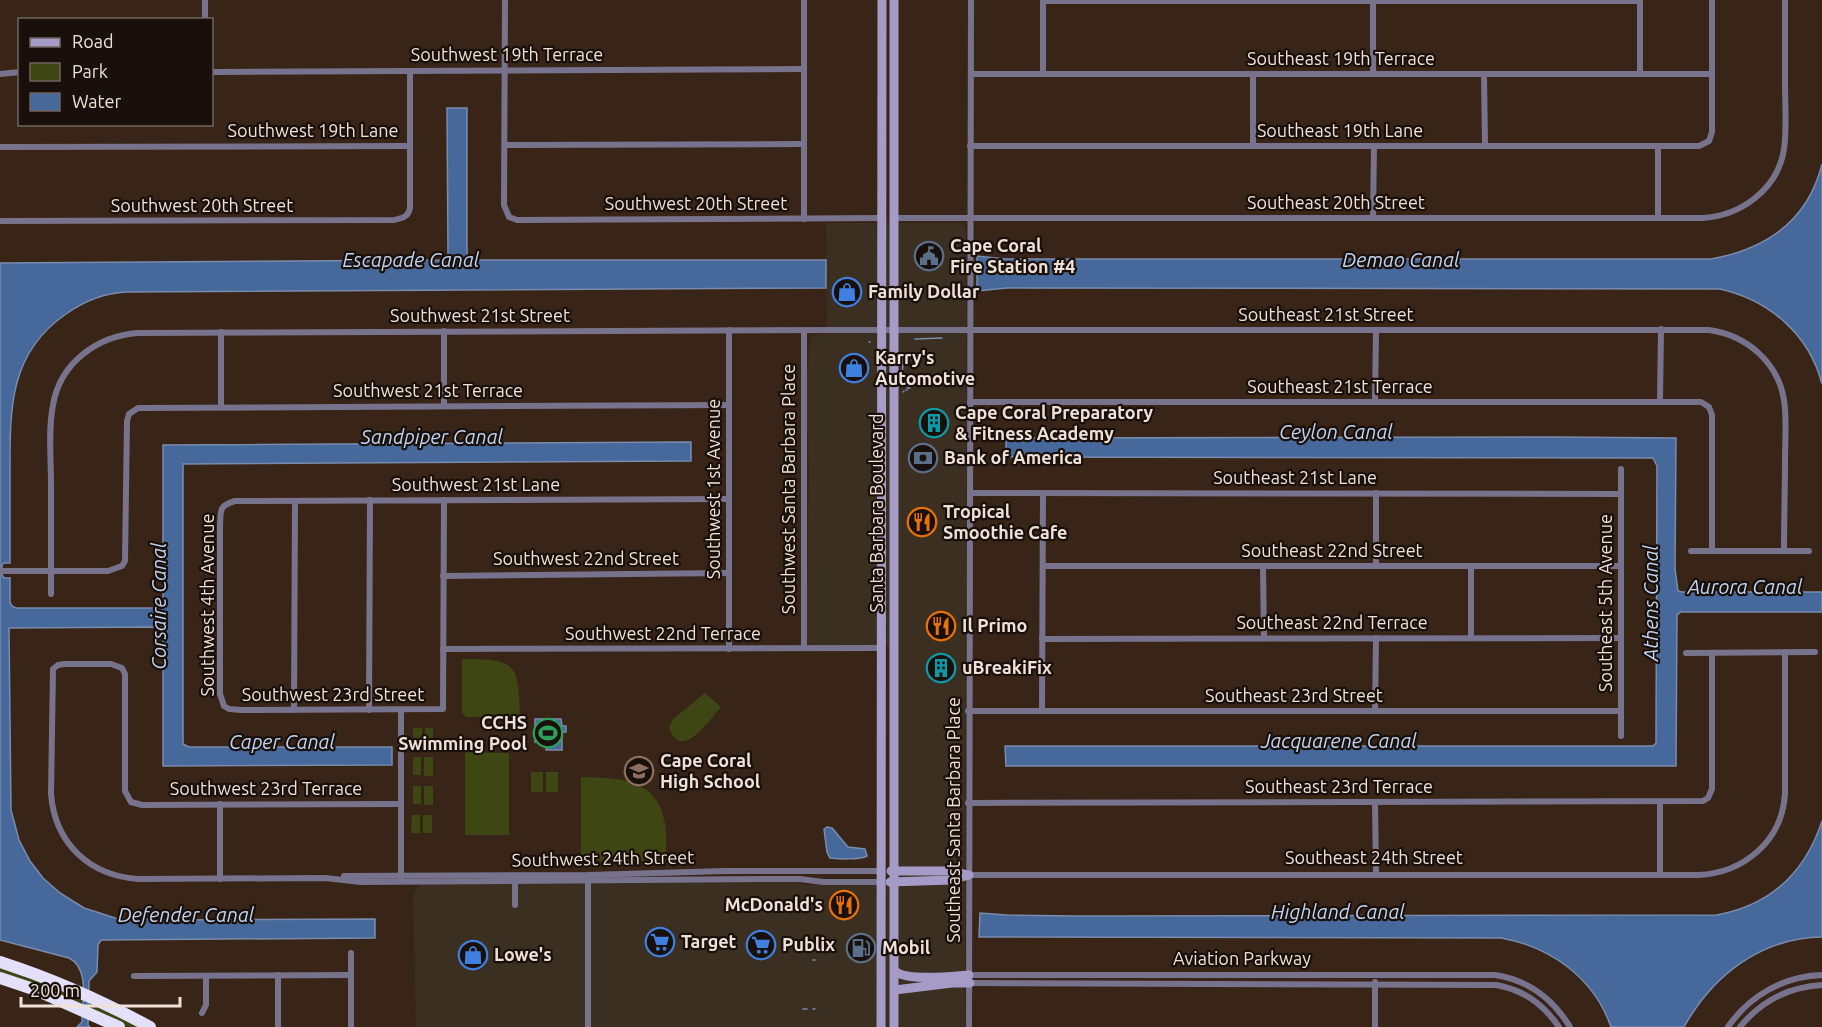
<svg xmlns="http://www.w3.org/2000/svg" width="1822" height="1027" font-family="Ubuntu,sans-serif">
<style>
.commercial{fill:#3a2f20}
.green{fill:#3e4714}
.water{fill:#47689b;stroke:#798cad;stroke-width:1.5}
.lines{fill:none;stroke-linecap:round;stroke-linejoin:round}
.stream{stroke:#798cad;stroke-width:1.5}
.street{stroke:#78738d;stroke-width:6}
.secondary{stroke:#a49cc6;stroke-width:9}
.highway{stroke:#e4e0fa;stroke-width:12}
.labels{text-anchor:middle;stroke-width:4.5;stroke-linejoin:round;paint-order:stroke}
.street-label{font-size:18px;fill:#efe1d8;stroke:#19100b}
.poi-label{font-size:18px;font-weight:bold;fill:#efe1d8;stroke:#19100b;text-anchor:start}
.water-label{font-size:20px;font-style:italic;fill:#c0d4f2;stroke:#19100b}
</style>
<rect width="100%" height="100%" fill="#392418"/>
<polygon class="commercial" points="826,223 959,223 964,225 966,230 967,578 966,595 965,1027 416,1027 413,896 416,888 421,884 798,881 803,885 898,884 898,645 810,645 806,641 809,473 808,435 806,433 806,373 808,366 810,338 814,335 827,334"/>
<g class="green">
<path d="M462,659C518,659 518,664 520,717H466L462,713Z"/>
<path d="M705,693L721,707C709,721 680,763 669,727L673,719Z"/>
<polygon points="413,728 422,728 422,747 413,746"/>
<polygon points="425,728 433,728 433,747 424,747"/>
<polygon points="465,752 509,753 509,835 465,835"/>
<rect x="413" y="757" width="8" height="18"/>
<rect x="424" y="757" width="9" height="19"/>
<rect x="531" y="772" width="12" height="20"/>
<rect x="546" y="772" width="12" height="20"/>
<path d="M581,777C617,778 658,777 665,824C667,836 666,849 666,861H586L581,856Z"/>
<rect x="413" y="786" width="8" height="18"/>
<rect x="424" y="786" width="9" height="19"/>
<polygon points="412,815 420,815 420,833 411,833"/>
<rect x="423" y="815" width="9" height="18"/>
<polygon points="0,966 53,986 140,1027 128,1027 106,1015 0,973"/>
</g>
<g class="water">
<path d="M447,108H467V255L470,260H826V288L126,292C104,293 83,302 66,314C9,353 10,409 10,471C10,502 10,533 10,563H4L2,565V575L4,578H10V602L12,606L16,608H159L163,605V445L691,442V461L183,464V744L189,747H392V765L163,766V636L161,628L157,627L9,628L11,810L19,840L30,861L43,878L60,893L84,908L115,918L176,920L375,919V938L101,940L98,945L97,972L89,981L88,1025L90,1027H77L82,1022C82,1002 90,968 69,958L0,940V263L444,260L448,254Z"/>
<path d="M1822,164V384C1809,334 1769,300 1720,289L1007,288L977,291V256L1006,259H1711C1766,249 1808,221 1822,164Z"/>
<polygon points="1557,437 1676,438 1675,569 1678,591 1682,592 1822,592 1822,612 1681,612 1677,615 1676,766 1006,766 1005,746 1653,746 1656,743 1656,735 1657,466 1653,458 1006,457 1006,438"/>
<polygon points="535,719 561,719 562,726 566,726 566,732 562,732 562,750 546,750 546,743 535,742"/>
<path d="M1822,821V937C1761,938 1713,975 1684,1027H1611C1594,978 1551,947 1501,938L979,937L980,913L1007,915L1075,916L1717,915C1771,905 1805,873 1822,821Z"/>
<path d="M827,827L832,828L848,847L865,849L867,856C860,860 839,859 830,858L827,852L824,829Z"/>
</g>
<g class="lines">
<g class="stream">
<polyline points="915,339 942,338"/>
<polyline points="869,342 870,342"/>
<polyline points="959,380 961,382"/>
<polyline points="902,386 903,357"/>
<polyline points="907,388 910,388"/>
<polyline points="906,390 907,390"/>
<polyline points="903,392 904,391"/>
<polyline points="813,960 815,960"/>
<polyline points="803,1009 807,1009"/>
<polyline points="813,1009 815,1009"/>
</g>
<g class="street">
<polyline points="205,0 205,20"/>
<polyline points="505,0 504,205 509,217 517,220 882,218"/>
<polyline points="1640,0 1640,73"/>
<polyline points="1043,1 1640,1"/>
<polyline points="1373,1 1373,73"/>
<polyline points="212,72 804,69"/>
<polyline points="1043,73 1043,0"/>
<polyline points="0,74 20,72"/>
<polyline points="971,74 1712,74"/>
<polyline points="1484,74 1485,146"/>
<polyline points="505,145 803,144"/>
<polyline points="970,146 1699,146 1709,141 1712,132 1712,0"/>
<polyline points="1253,146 1253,74"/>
<polyline points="1658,146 1658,218"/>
<polyline points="0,147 410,146"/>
<path d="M894,218H1702C1741,216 1778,189 1784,149C1787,127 1785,105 1785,84C1785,56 1785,28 1785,0"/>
<polyline points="1373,218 1374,146"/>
<polyline points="804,219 804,0"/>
<path d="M0,221L394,220C403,218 408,217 410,208V71"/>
<polyline points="970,402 1701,402 1709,407 1712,415 1712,551"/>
<polyline points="1375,402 1376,330"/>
<polyline points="1660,402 1661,329"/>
<polyline points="444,406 444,331"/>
<polyline points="221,407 221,332"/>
<polyline points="1621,469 1621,736"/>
<polyline points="970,493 1621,494"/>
<polyline points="1376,493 1376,566"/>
<path d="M444,500L443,709L241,710L229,709L224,706L220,694V527C221,511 218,506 235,501L729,499"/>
<polyline points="1691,551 1809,551"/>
<polyline points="1043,566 1621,566"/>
<polyline points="1263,566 1264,638"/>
<polyline points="0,571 108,571 122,566 125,561 127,421 129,414 138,408 729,405"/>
<polyline points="443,576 729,573"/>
<path d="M51,594C51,557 51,520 51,483C51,458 48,430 53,405C60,363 97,336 138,333L838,330H1709C1746,335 1778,362 1784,400C1787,419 1785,440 1785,459C1785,490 1784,520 1784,551"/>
<polyline points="1471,638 1471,566"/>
<polyline points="1042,639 1621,638"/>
<polyline points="804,648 804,330"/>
<polyline points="443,649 882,648"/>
<polyline points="729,649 729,330"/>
<polyline points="1686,653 1815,652"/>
<polyline points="294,710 295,501"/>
<polyline points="369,710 370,500"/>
<polyline points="401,710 401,877"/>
<polyline points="968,711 1621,711"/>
<polyline points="1042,711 1043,493"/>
<polyline points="1375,711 1376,638"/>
<polyline points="1375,802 1376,875"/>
<polyline points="968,803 1703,801 1708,798 1712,789 1712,653"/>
<polyline points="220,804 220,879"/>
<path d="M401,804L142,805L131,802L125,791V674L122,668L111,664H65L58,665L53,669L51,794C55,844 90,876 139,879L325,878L361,882L773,879H800L823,882H881"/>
<polyline points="1660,874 1660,802"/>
<path d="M969,875H1698C1744,873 1782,841 1785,794V652"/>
<polyline points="344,876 588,875 726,871 882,871"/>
<polyline points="588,878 588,1027"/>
<polyline points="515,905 515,879"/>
<polyline points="351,953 351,1027"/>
<path d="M969,975H1495C1528,980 1553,999 1570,1027"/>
<polyline points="134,976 351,975"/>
<path d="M970,983L1496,985C1524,990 1543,1004 1559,1027"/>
<polyline points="202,1013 206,1005 206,976"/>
<polyline points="278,1027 278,975"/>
<polyline points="969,1027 971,0"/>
<polyline points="1375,1027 1375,982"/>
<path d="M1728,1027C1749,996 1784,976 1822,975"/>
<path d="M1740,1027C1761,1001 1789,987 1822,985"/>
</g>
<g class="secondary">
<polyline points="894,0 894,1027"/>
<polyline points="891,871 950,871 967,875"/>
<polyline points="890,882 951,880 969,875"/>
<path d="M895,971C907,982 953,976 969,975"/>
<polyline points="895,990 952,983 970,983"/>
<polyline points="881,1027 882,0"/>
</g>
<g class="highway">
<path d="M0,962C53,979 102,1001 150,1027"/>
<polyline points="0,978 36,990 119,1027"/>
</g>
</g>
<defs>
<g id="civic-ring" transform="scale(1.5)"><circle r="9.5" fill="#19100b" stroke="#5c6f8a" stroke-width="1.5"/><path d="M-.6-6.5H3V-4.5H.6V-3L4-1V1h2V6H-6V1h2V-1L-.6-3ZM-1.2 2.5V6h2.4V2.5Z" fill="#5c6f8a"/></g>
<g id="shop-ring" transform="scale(1.5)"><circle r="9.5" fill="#19100b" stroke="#3f7fe0" stroke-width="1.5"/><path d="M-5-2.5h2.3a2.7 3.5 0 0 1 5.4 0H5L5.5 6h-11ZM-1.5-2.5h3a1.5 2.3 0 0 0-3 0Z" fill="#3f7fe0"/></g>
<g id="building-ring" transform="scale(1.5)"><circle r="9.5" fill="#19100b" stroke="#0f9aa8" stroke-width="1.5"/><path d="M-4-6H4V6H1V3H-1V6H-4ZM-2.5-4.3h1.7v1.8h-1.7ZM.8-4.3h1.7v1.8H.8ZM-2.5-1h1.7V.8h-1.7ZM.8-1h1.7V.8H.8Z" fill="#0f9aa8"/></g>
<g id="bank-ring" transform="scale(1.5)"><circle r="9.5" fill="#19100b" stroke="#5c6f8a" stroke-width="1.5"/><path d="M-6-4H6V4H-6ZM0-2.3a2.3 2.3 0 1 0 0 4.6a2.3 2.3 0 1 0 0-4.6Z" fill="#5c6f8a"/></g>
<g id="restaurant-ring" transform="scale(1.5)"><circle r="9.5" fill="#19100b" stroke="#e8710a" stroke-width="1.5"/><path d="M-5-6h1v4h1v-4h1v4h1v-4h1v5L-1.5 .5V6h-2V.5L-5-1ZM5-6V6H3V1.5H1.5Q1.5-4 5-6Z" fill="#e8710a"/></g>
<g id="stadium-ring" transform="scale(1.5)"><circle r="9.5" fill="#19100b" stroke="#2e9e5b" stroke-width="1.5"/><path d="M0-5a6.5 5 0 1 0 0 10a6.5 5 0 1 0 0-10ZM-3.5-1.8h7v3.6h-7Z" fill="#2e9e5b"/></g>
<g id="school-ring" transform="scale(1.5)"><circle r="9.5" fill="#19100b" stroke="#8d6e63" stroke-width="1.5"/><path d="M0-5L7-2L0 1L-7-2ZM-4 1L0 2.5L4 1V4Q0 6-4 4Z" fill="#8d6e63"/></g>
<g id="supermarket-ring" transform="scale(1.5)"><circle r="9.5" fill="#19100b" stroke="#3f7fe0" stroke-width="1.5"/><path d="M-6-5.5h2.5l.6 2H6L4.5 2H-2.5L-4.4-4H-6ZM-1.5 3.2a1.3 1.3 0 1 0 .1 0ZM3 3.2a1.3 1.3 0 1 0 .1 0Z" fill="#3f7fe0"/></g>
<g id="fuel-ring" transform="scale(1.5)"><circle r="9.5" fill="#19100b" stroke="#5c6f8a" stroke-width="1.5"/><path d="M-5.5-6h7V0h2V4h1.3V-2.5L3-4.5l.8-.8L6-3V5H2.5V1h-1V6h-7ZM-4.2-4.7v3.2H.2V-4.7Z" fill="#5c6f8a"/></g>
</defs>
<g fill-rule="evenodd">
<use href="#civic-ring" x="929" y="256"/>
<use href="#shop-ring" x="847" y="292"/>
<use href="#shop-ring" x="854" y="368"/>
<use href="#building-ring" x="934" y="423"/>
<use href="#bank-ring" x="923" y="458"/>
<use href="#restaurant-ring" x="922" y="522"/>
<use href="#restaurant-ring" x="941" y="626"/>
<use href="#building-ring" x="941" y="668"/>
<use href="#stadium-ring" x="548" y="733"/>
<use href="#school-ring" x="639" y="771"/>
<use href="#restaurant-ring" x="844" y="905"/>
<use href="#supermarket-ring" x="660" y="942"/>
<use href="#supermarket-ring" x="761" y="945"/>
<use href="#fuel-ring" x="861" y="948"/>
<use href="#shop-ring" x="473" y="955"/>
</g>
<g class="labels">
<g class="street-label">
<text x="507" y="61">Southwest 19th Terrace</text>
<text x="1341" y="65">Southeast 19th Terrace</text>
<text x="313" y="137">Southwest 19th Lane</text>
<text x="1340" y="137">Southeast 19th Lane</text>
<text x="1336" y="209">Southeast 20th Street</text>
<text x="696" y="210">Southwest 20th Street</text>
<text x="202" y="212">Southwest 20th Street</text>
<text x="1326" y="321">Southeast 21st Street</text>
<text x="480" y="322">Southwest 21st Street</text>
<text x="1340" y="393">Southeast 21st Terrace</text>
<text x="428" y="397">Southwest 21st Terrace</text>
<text x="1295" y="484">Southeast 21st Lane</text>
<text x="476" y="491">Southwest 21st Lane</text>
<text transform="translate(714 489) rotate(-90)" y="6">Southwest 1st Avenue</text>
<text transform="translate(789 489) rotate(-90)" y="6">Southwest Santa Barbara Place</text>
<text transform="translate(877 513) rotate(-90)" y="6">Santa Barbara Boulevard</text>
<text x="1332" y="557">Southeast 22nd Street</text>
<text x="586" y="565">Southwest 22nd Street</text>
<text transform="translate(1606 603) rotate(-90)" y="6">Southeast 5th Avenue</text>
<text transform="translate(208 605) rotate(-90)" y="6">Southwest 4th Avenue</text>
<text x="1332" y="629">Southeast 22nd Terrace</text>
<text x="663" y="640">Southwest 22nd Terrace</text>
<text x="333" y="701">Southwest 23rd Street</text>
<text x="1294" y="702">Southeast 23rd Street</text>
<text x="1339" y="793">Southeast 23rd Terrace</text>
<text x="266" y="795">Southwest 23rd Terrace</text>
<text transform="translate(954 820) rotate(-90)" y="6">Southeast Santa Barbara Place</text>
<text x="1374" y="864">Southeast 24th Street</text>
<text transform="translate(603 859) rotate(-1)" y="6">Southwest 24th Street</text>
<text x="1242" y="965">Aviation Parkway</text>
</g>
<g class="poi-label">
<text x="950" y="252">Cape Coral<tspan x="950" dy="21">Fire Station #4</tspan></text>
<text x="868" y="298">Family Dollar</text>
<text x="875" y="364">Karry's<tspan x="875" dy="21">Automotive</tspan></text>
<text x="955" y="419">Cape Coral Preparatory<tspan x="955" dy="21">&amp; Fitness Academy</tspan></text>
<text x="944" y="464">Bank of America</text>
<text x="943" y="518">Tropical<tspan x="943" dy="21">Smoothie Cafe</tspan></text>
<text x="962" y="632">Il Primo</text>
<text x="962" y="674">uBreakiFix</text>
<text x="527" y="729" text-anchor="end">CCHS<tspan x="527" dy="21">Swimming Pool</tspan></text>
<text x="660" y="767">Cape Coral<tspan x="660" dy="21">High School</tspan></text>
<text x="823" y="911" text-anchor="end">McDonald's</text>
<text x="681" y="948">Target</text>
<text x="782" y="951">Publix</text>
<text x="882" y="954">Mobil</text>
<text x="494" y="961">Lowe's</text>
</g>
<g class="water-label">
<text x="411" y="267">Escapade Canal</text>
<text x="1401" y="267">Demao Canal</text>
<text x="1336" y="439">Ceylon Canal</text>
<text x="432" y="444">Sandpiper Canal</text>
<text x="1745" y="594">Aurora Canal</text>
<text transform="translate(1651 603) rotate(-90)" y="7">Athens Canal</text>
<text transform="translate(159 606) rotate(-90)" y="7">Corsaire Canal</text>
<text x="1339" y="748">Jacquarene Canal</text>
<text x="282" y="749">Caper Canal</text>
<text x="1338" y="919">Highland Canal</text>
<text x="186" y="922">Defender Canal</text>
</g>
</g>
<rect x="18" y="18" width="195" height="108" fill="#19100b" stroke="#6f645d" stroke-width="1.5"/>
<rect x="30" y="38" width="30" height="9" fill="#a49cc6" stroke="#6f645d" stroke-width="1.5"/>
<text x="72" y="48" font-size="18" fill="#efe1d8">Road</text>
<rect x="30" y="63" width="30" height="18" fill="#3e4714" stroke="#6f645d" stroke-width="1.5"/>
<text x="72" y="78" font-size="18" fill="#efe1d8">Park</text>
<rect x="30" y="93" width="30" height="18" fill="#47689b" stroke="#6f645d" stroke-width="1.5"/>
<text x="72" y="108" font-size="18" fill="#efe1d8">Water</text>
<path d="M21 997v9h159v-9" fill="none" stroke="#efe1d8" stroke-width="3"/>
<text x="30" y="997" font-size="18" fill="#efe1d8" stroke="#19100b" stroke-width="4.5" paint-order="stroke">200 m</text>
</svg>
